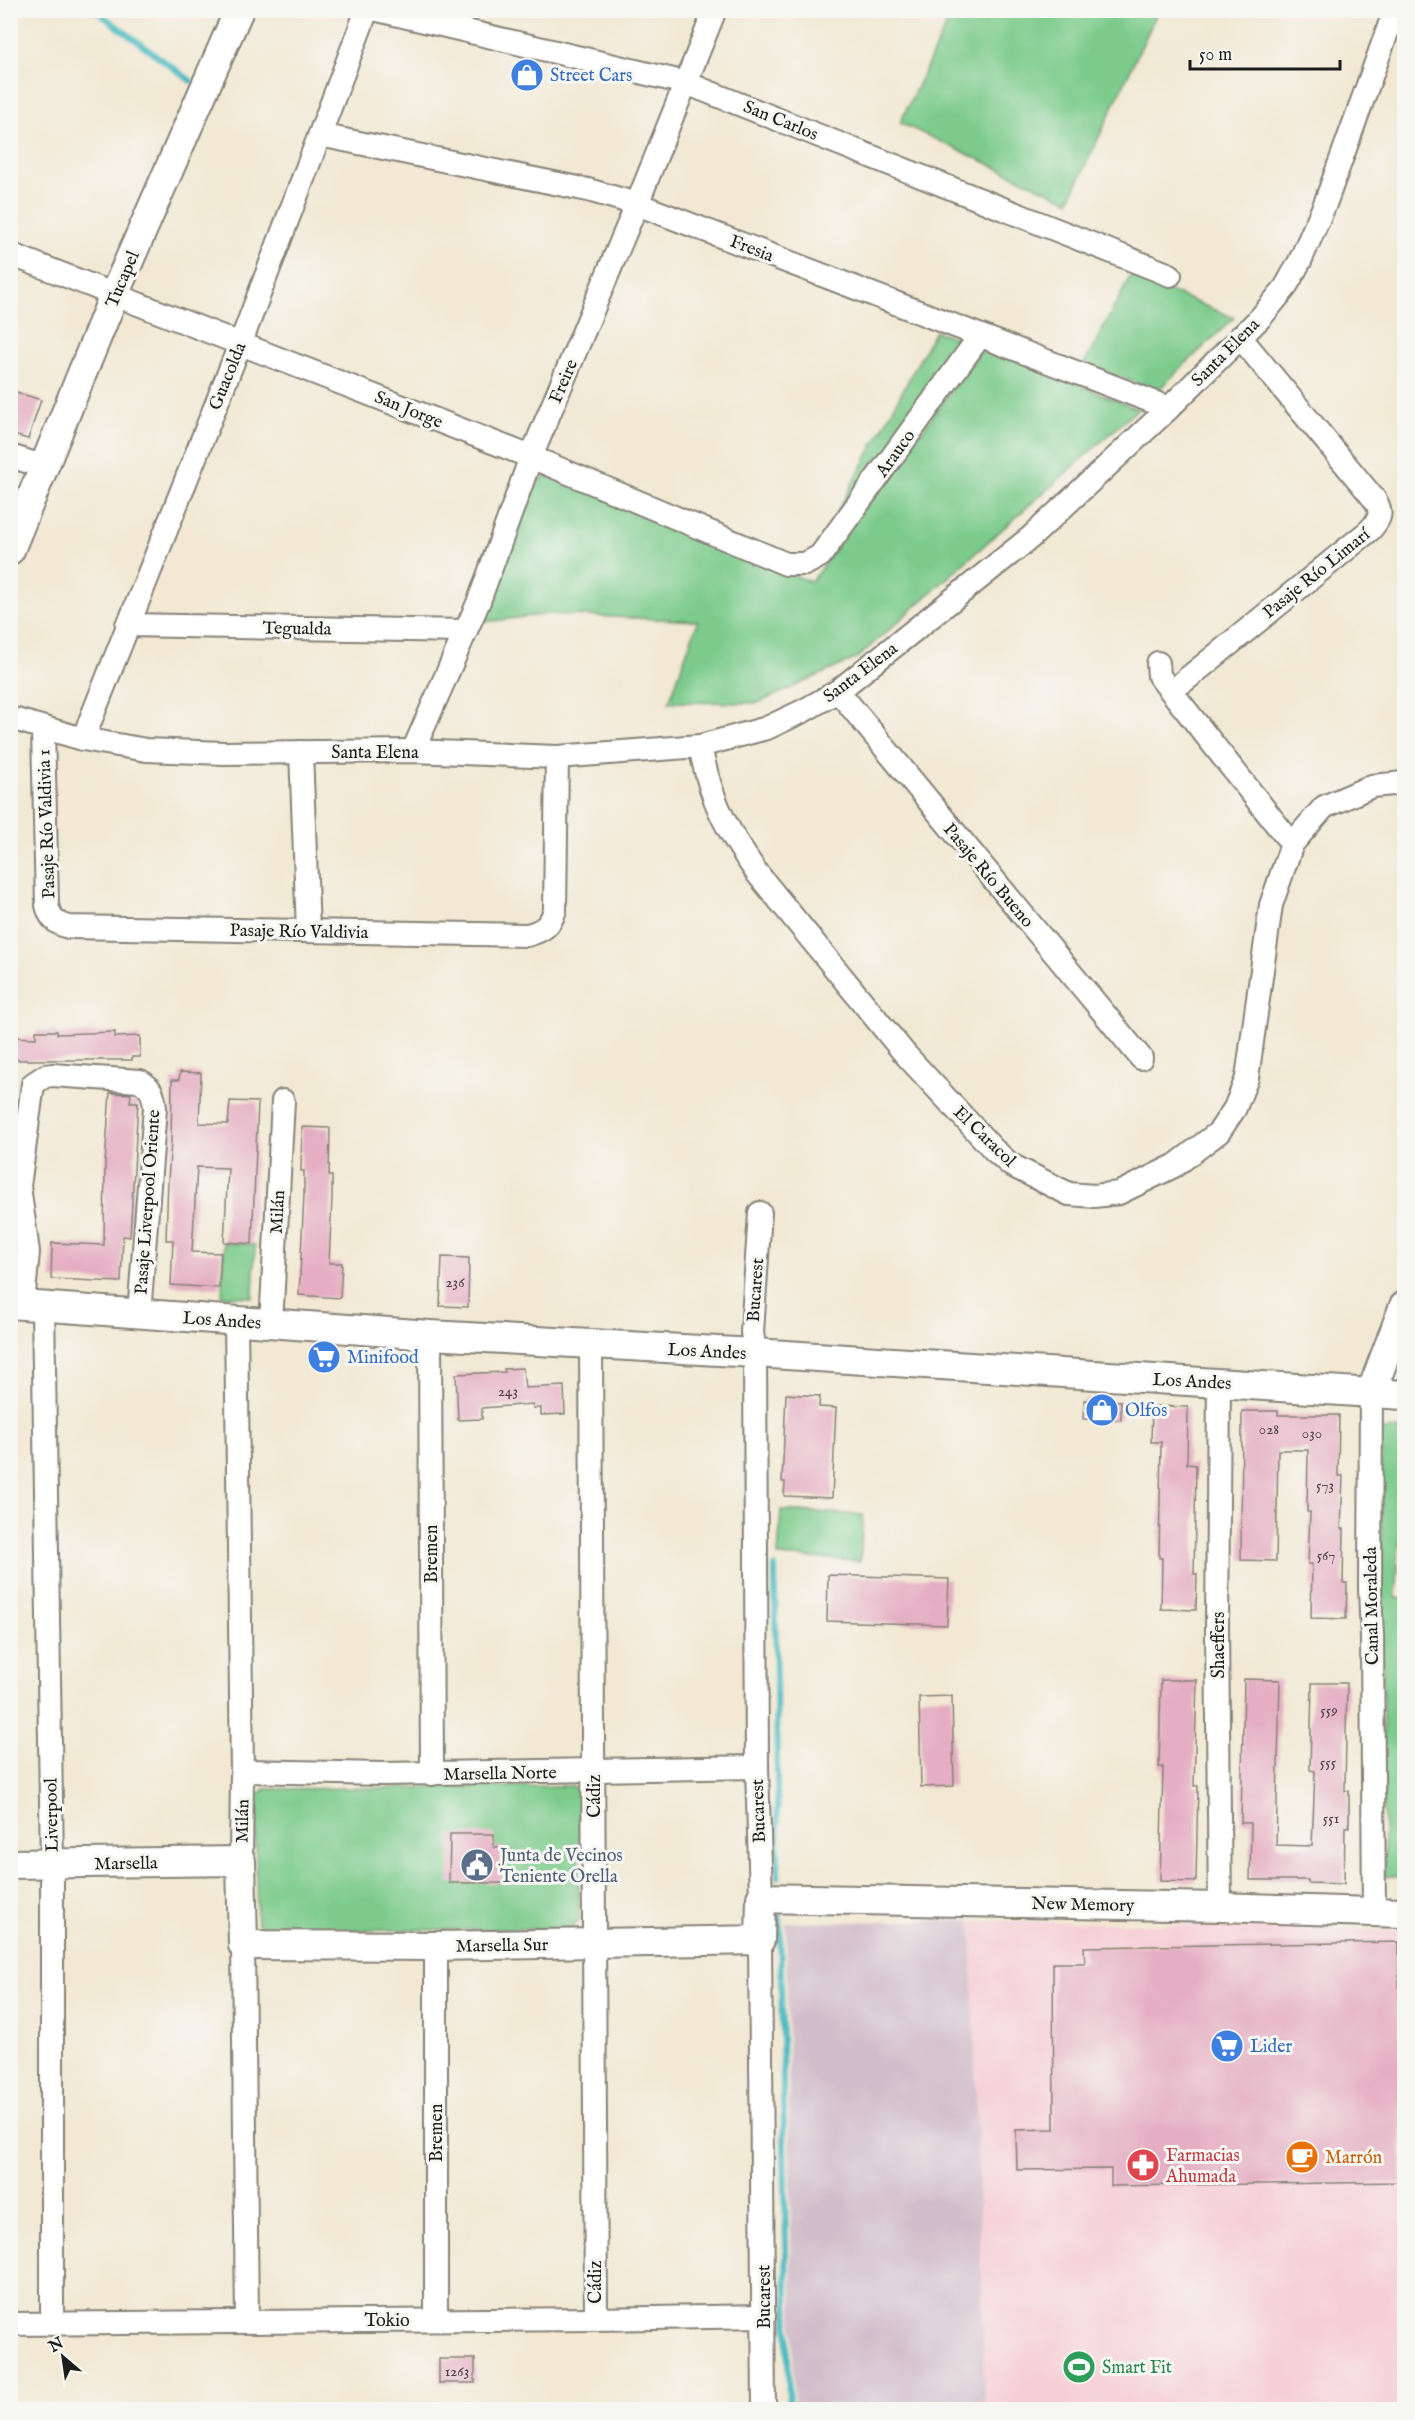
<svg xmlns="http://www.w3.org/2000/svg" width="1415" height="2420" font-family="'IM FELL English',serif">
<style>
.built{fill:#f6cfd6}
.industrial{fill:#d1bdc9}
.green{fill:#7ccb8b;stroke:#4c7454;stroke-width:1.5}
.lines{fill:none;stroke-linecap:round;stroke-linejoin:round}
.stream{stroke:#4cbbc2;stroke-width:6}
.building{fill:#e5aec2}
.minor-casing{stroke:#878278;stroke-width:26}
.tertiary-casing{stroke:#878278;stroke-width:32}
.minor{stroke:#fff;stroke-width:22}
.tertiary{stroke:#fff;stroke-width:28}
.labels{text-anchor:middle;stroke-width:6;stroke-linejoin:round;paint-order:stroke}
.number-label{font-size:15px;fill:#4e4046}
.shop-label{font-size:18px;fill:#366cbe;stroke:#f6f6f2;text-anchor:start}
.street-label{font-size:18px;fill:#1c1c1c;stroke:#f6f6f2}
.service-label{font-size:18px;fill:#4e5e75;stroke:#f6f6f2;text-anchor:start}
.health-label{font-size:18px;fill:#be3a42;stroke:#f6f6f2;text-anchor:start}
.food-label{font-size:18px;fill:#c56008;stroke:#f6f6f2;text-anchor:start}
.leisure-label{font-size:18px;fill:#27864d;stroke:#f6f6f2;text-anchor:start}
</style>
<rect width="100%" height="100%" fill="#f6f6f2"/>
<filter id="ink" filterUnits="userSpaceOnUse"><feTurbulence type="fractalNoise" baseFrequency=".0167" numOctaves="2"/><feDisplacementMap in="SourceGraphic" scale="12" xChannelSelector="R" yChannelSelector="G"/><feConvolveMatrix kernelMatrix="1 2 1 2 8 2 1 2 1" color-interpolation-filters="sRGB"/></filter>
<filter id="wash" filterUnits="userSpaceOnUse"><feTurbulence type="fractalNoise" baseFrequency=".008" numOctaves="4" result="noise"/><feDisplacementMap in="SourceGraphic" scale="24" xChannelSelector="R" yChannelSelector="G"/><feGaussianBlur stdDeviation="1.35" result="paint"/><feColorMatrix in="noise" values="0 0 0 0 0 0 0 0 0 0 0 0 0 0 0 0 0 1.4 0 .05"/><feComposite in="paint" operator="in"/></filter>
<g filter="url(#wash)">
<rect width="100%" height="100%" fill="#f2e8d3"/>
<polygon class="built" points="971,1920 1404,1930 1404,2409 985,2409"/>
<polygon class="industrial" points="971,1920 985,2409 794,2409 786,1923"/>
<g class="green">
<polygon points="953,11 1158,11 1069,201 900,123"/>
<polygon points="1131,275 1234,318 1157,391 1084,364"/>
<polygon points="935,331 961,339 961,352 814,555"/>
<polygon points="995,350 1138,409 857,658 758,703 669,702 698,621 548,614 484,622 537,481 551,475 811,582 979,353"/>
<polygon points="224,1243 255,1245 253,1297 222,1296"/>
<polygon points="1404,1429 1404,1465 1396,1598 1404,1599 1404,1671 1402,1671 1402,1878 1384,1876 1381,1430"/>
<polygon points="781,1510 863,1515 860,1561 778,1556"/>
<polygon points="573,1786 580,1795 579,1920 569,1929 269,1931 257,1923 255,1797 265,1789"/>
</g>
<g class="lines">
<g class="stream">
<polyline points="95,10 191,81"/>
<polyline points="775,1567 778,1877"/>
<polyline points="778,1916 780,1922 789,2410"/>
</g>
</g>
<g id="blocks">
<g class="building">
<polygon points="10,390 41,400 28,439 10,434"/>
<polygon points="36,1031 57,1031 57,1034 115,1032 115,1037 140,1036 140,1057 132,1057 132,1060 10,1060 10,1037 36,1038"/>
<polygon points="180,1072 201,1073 199,1123 228,1124 230,1101 258,1102 252,1244 224,1242 228,1168 197,1167 192,1252 221,1253 219,1288 171,1285 173,1240 166,1240 168,1179 171,1142 172,1080 179,1080"/>
<polygon points="110,1093 131,1094 130,1102 138,1102 130,1237 123,1236 121,1282 51,1279 52,1243 104,1245 105,1163"/>
<polygon points="302,1127 330,1128 329,1176 332,1176 332,1198 329,1263 342,1263 340,1298 299,1295 304,1195 304,1171 301,1171"/>
<polygon points="442,1257 469,1258 468,1307 440,1306"/>
<polygon points="523,1368 525,1388 564,1386 565,1414 541,1415 541,1408 533,1408 533,1404 482,1408 482,1419 458,1420 456,1374 505,1372 504,1369"/>
<polygon points="786,1394 820,1396 819,1407 836,1408 832,1498 784,1496 785,1482 782,1482"/>
<polygon points="1084,1400 1121,1401 1121,1420 1083,1419"/>
<polygon points="1152,1406 1188,1407 1187,1464 1196,1465 1194,1574 1197,1574 1196,1610 1161,1609 1162,1558 1159,1558 1161,1442 1151,1442"/>
<polygon points="1242,1411 1278,1411 1278,1415 1339,1415 1338,1476 1343,1476 1341,1529 1344,1529 1343,1583 1347,1583 1346,1619 1311,1618 1312,1564 1308,1564 1310,1512 1307,1512 1308,1450 1278,1450 1276,1561 1241,1560"/>
<polygon points="828,1575 949,1579 947,1625 827,1621"/>
<polygon points="1244,1679 1280,1680 1276,1845 1312,1846 1315,1771 1310,1770 1312,1683 1347,1683 1345,1791 1349,1791 1349,1827 1345,1827 1344,1884 1308,1883 1308,1880 1250,1880 1251,1823 1241,1823"/>
<polygon points="1161,1680 1197,1680 1194,1786 1198,1786 1196,1882 1160,1881 1163,1767 1159,1767"/>
<polygon points="952,1696 954,1786 921,1787 919,1697"/>
<polygon points="450,1834 494,1834 494,1847 505,1847 505,1883 449,1883"/>
<polygon points="1399,1942 1401,2182 1111,2186 1111,2169 1017,2170 1016,2130 1054,2129 1053,1963 1085,1963 1084,1947"/>
<rect x="439" y="2359" width="36" height="24"/>
</g>
</g>
</g>
<g filter="url(#ink)">
<use href="#blocks" fill-opacity="0" stroke="#878278" stroke-width="1.5"/>
<g class="lines">
<g class="minor-casing">
<g id="minor">
<polyline points="378,10 686,83 1170,275"/>
<polyline points="320,135 588,190 637,204 1169,408"/>
<polyline points="10,254 531,457 786,564 805,564 820,556 980,336"/>
<polyline points="10,456 45,467"/>
<polyline points="127,625 466,631"/>
<polyline points="1158,663 1159,676 1292,844"/>
<path d="M1183,682L1370,530C1380,519 1383,513 1375,500L1240,337"/>
<polyline points="838,691 1141,1058"/>
<polyline points="10,718 83,739 146,750 224,753 413,751 557,757 700,746 767,728 805,710 838,691 1031,537 1169,408 1261,317 1285,288 1300,261 1325,204 1395,10"/>
<path d="M43,729L47,905C50,918 56,924 69,927L527,935C543,931 550,926 555,910L557,757"/>
<polyline points="83,739 241,342 367,10"/>
<path d="M700,746C711,801 725,827 757,873L905,1054L994,1150L1011,1165L1069,1194L1094,1196L1119,1193L1176,1165L1219,1132L1235,1108L1247,1078L1271,905L1292,844L1324,807L1372,786L1404,783"/>
<polyline points="413,751 479,601 531,457 637,204 715,10"/>
<polyline points="301,752 308,931"/>
<polyline points="760,1213 752,1332 755,1353 757,1767 761,1898"/>
<path d="M23,1304L28,1252L19,1186L33,1084L45,1076L52,1075L140,1081C151,1087 154,1095 155,1108L139,1314"/>
<polyline points="43,1306 52,1864 52,2324"/>
<polyline points="236,1321 242,1771 241,1861"/>
<polyline points="271,1324 283,1101"/>
<polyline points="430,1335 432,1774"/>
<polyline points="591,1345 596,2319"/>
<polyline points="1219,1382 1217,1629 1220,1907"/>
<polyline points="1371,1393 1370,1589 1372,1637 1374,1912"/>
<polyline points="242,1771 383,1774 757,1767"/>
<polyline points="760,1940 764,2410"/>
<polyline points="243,1945 247,2321"/>
<polyline points="436,1946 436,2320"/>
<polyline points="10,2324 596,2319 764,2316"/>
</g>
</g>
<g class="tertiary-casing">
<g id="tertiary">
<polyline points="10,550 114,295 239,10"/>
<polyline points="10,1304 430,1335 755,1353 1404,1395"/>
<polyline points="1371,1393 1404,1306"/>
<polyline points="10,1864 241,1861 243,1945 436,1946 760,1940 761,1898 1220,1907 1404,1913"/>
</g>
</g>
<use href="#minor" class="minor"/>
<use href="#tertiary" class="tertiary"/>
</g>
</g>
<defs>
<g id="shop-disc" transform="scale(1.725)"><circle r="9.5" fill="#3f7fe0" stroke="#f6f6f2"/><path d="M-5-2.5h2.3a2.7 3.5 0 0 1 5.4 0H5L5.5 6h-11ZM-1.5-2.5h3a1.5 2.3 0 0 0-3 0Z" fill="#fff"/></g>
<g id="supermarket-disc" transform="scale(1.725)"><circle r="9.5" fill="#3f7fe0" stroke="#f6f6f2"/><path d="M-6-5.5h2.5l.6 2H6L4.5 2H-2.5L-4.4-4H-6ZM-1.5 3.2a1.3 1.3 0 1 0 .1 0ZM3 3.2a1.3 1.3 0 1 0 .1 0Z" fill="#fff"/></g>
<g id="civic-disc" transform="scale(1.725)"><circle r="9.5" fill="#5c6f8a" stroke="#f6f6f2"/><path d="M-.6-6.5H3V-4.5H.6V-3L4-1V1h2V6H-6V1h2V-1L-.6-3ZM-1.2 2.5V6h2.4V2.5Z" fill="#fff"/></g>
<g id="cafe-disc" transform="scale(1.725)"><circle r="9.5" fill="#e8710a" stroke="#f6f6f2"/><path d="M-5.5-4.5H6V0H3Q3 3.5 0 3.5H-2.5Q-5.5 3.5-5.5 0ZM3-3.2v2h1.7v-2ZM-6 4.5H4V6H-6Z" fill="#fff"/></g>
<g id="pharmacy-disc" transform="scale(1.725)"><circle r="9.5" fill="#e0444e" stroke="#f6f6f2"/><path d="M-2-6h4v4h4v4h-4v4h-4v-4h-4v-4h4Z" fill="#fff"/></g>
<g id="stadium-disc" transform="scale(1.725)"><circle r="9.5" fill="#2e9e5b" stroke="#f6f6f2"/><path d="M0-5a6.5 5 0 1 0 0 10a6.5 5 0 1 0 0-10ZM-3.5-1.8h7v3.6h-7Z" fill="#fff"/></g>
</defs>
<g fill-rule="evenodd">
<use href="#shop-disc" x="527" y="75"/>
<use href="#supermarket-disc" x="324" y="1357"/>
<use href="#shop-disc" x="1102" y="1410"/>
<use href="#civic-disc" x="477" y="1865"/>
<use href="#supermarket-disc" x="1227" y="2046"/>
<use href="#cafe-disc" x="1302" y="2157"/>
<use href="#pharmacy-disc" x="1143" y="2165"/>
<use href="#stadium-disc" x="1079" y="2367"/>
</g>
<g class="labels">
<g class="number-label">
<text x="455" y="1287">236</text>
<text x="508" y="1396">243</text>
<text x="1269" y="1434">028</text>
<text x="1312" y="1438">030</text>
<text x="1325" y="1490">573</text>
<text x="1326" y="1560">567</text>
<text x="1329" y="1715">559</text>
<text x="1328" y="1767">555</text>
<text x="1331" y="1823">551</text>
<text x="457" y="2376">1263</text>
</g>
<g class="shop-label">
<text x="550" y="81">Street Cars</text>
<text x="347" y="1363">Minifood</text>
<text x="1125" y="1416">Olfos</text>
<text x="1250" y="2052">Lider</text>
</g>
<g class="street-label">
<text transform="translate(781 120) rotate(22)" y="6">San Carlos</text>
<text transform="translate(752 248) rotate(21)" y="6">Fresia</text>
<text transform="translate(122 279) rotate(-67)" y="6">Tucapel</text>
<text transform="translate(1225 352) rotate(-45)" y="6">Santa Elena</text>
<text transform="translate(227 376) rotate(-68)" y="6">Guacolda</text>
<text transform="translate(563 381) rotate(-67)" y="6">Freire</text>
<text transform="translate(409 409) rotate(22)" y="6">San Jorge</text>
<text transform="translate(895 453) rotate(-54)" y="6">Arauco</text>
<text transform="translate(1316 573) rotate(-39)" y="6">Pasaje Río Limarí</text>
<text transform="translate(297 628) rotate(1)" y="6">Tegualda</text>
<text transform="translate(860 672) rotate(-37)" y="6">Santa Elena</text>
<text x="375" y="758">Santa Elena</text>
<text transform="translate(46 824) rotate(-92)" y="6">Pasaje Río Valdivia 1</text>
<text transform="translate(989 875) rotate(50)" y="6">Pasaje Río Bueno</text>
<text transform="translate(299 931) rotate(1)" y="6">Pasaje Río Valdivia</text>
<text transform="translate(985 1136) rotate(44)" y="6">El Caracol</text>
<text transform="translate(147 1202) rotate(-86)" y="6">Pasaje Liverpool Oriente</text>
<text transform="translate(277 1212) rotate(-87)" y="6">Milán</text>
<text transform="translate(755 1290) rotate(-86)" y="6">Bucarest</text>
<text transform="translate(222 1320) rotate(4)" y="6">Los Andes</text>
<text transform="translate(707 1351) rotate(3)" y="6">Los Andes</text>
<text transform="translate(1192 1381) rotate(3)" y="6">Los Andes</text>
<text transform="translate(431 1554) rotate(-90)" y="6">Bremen</text>
<text transform="translate(1371 1606) rotate(-91)" y="6">Canal Moraleda</text>
<text transform="translate(1218 1645) rotate(-90)" y="6">Shaeffers</text>
<text transform="translate(500 1773) rotate(-1)" y="6">Marsella Norte</text>
<text transform="translate(594 1796) rotate(-90)" y="6">Cádiz</text>
<text transform="translate(758 1811) rotate(-92)" y="6">Bucarest</text>
<text transform="translate(51 1815) rotate(-91)" y="6">Liverpool</text>
<text transform="translate(242 1821) rotate(-89)" y="6">Milán</text>
<text transform="translate(126 1863) rotate(-1)" y="6">Marsella</text>
<text transform="translate(1083 1904) rotate(1)" y="6">New Memory</text>
<text transform="translate(502 1945) rotate(-1)" y="6">Marsella Sur</text>
<text transform="translate(436 2133) rotate(-90)" y="6">Bremen</text>
<text transform="translate(595 2282) rotate(-90)" y="6">Cádiz</text>
<text transform="translate(764 2297) rotate(-90)" y="6">Bucarest</text>
<text x="387" y="2326">Tokio</text>
</g>
<g class="service-label">
<text x="500" y="1861">Junta de Vecinos<tspan x="500" dy="21">Teniente Orella</tspan></text>
</g>
<g class="health-label">
<text x="1166" y="2161">Farmacias<tspan x="1166" dy="21">Ahumada</tspan></text>
</g>
<g class="food-label">
<text x="1325" y="2163">Marrón</text>
</g>
<g class="leisure-label">
<text x="1102" y="2373">Smart Fit</text>
</g>
</g>
<rect width="1415" height="2420" fill="none" stroke="#f6f6f2" stroke-width="36"/>
<g transform="translate(63 2357) rotate(331)" stroke="#f6f6f2" stroke-width="4.5" paint-order="stroke">
<path d="M0-4.5L10 22L0 15L-10 22Z" fill="#1c1c1c"/>
<text y="-9" font-size="16" font-weight="bold" text-anchor="middle" fill="#1c1c1c">N</text>
</g>
<path d="M1190 60v9h150v-9" fill="none" stroke="#1c1c1c" stroke-width="3"/>
<text x="1199" y="60" font-size="18" fill="#1c1c1c" stroke="#f6f6f2" stroke-width="4.5" paint-order="stroke">50 m</text>
</svg>
